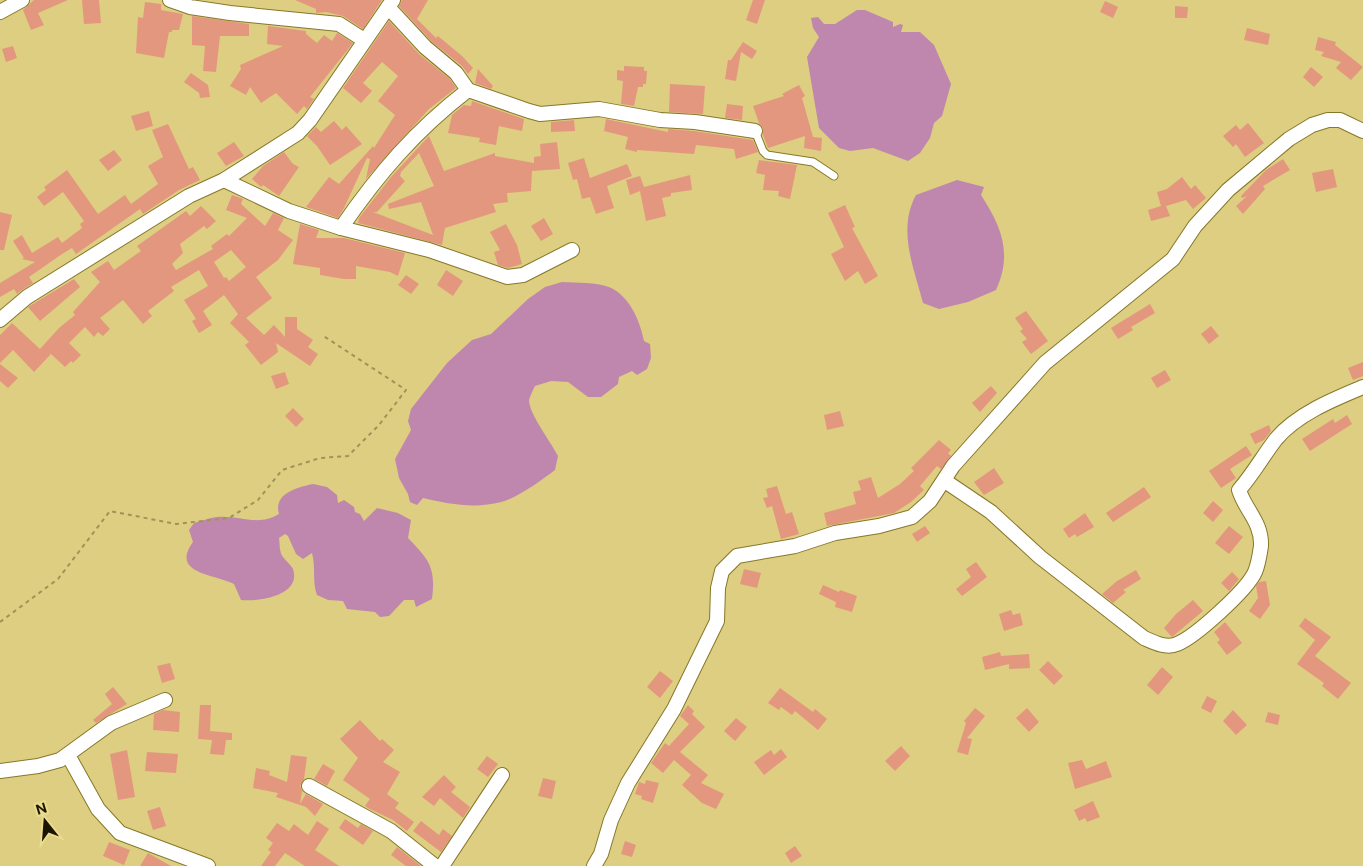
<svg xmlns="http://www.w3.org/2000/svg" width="1363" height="866" font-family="'Public Sans',sans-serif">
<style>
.water{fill:#bf87ae}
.building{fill:#e4977f;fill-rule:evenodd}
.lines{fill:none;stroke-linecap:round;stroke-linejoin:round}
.lane-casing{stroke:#867829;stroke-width:9}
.street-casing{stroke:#867829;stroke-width:16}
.path{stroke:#9f9357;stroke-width:2;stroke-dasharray:4 4;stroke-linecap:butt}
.lane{stroke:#fff;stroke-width:7}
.street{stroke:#fff;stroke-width:14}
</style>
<rect width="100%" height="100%" fill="#ddce81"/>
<g class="water">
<polygon points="857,10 865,10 893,22 893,27 900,24 903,25 901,32 920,32 934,45 951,84 942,116 934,123 930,138 920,153 908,161 873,148 850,151 839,148 819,128 807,57 819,37 813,28 811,18 818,17 824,24 835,24"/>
<path d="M957,180L984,187L981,195C1001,226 1013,253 996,290L968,302L939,309L923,303C914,268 897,230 916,195Z"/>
<path d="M562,282C576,283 596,282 609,287C630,296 640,321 644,341L650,344L651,358L647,369L637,375L632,371L619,377L618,384L601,397H588L568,382L551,381L535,386C533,390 530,396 529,400C529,414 551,442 558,456L555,470C542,480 517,498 501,502C475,509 448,504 423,498L417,505L410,502L408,494L399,478L395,459L411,430L408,421L411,409L447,363L472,340L491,334L528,299L545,287Z"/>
<path d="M313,484L327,487L337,495L338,503L344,500L354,507L355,512L360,514L364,521L377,508L398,513L411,520L408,538C429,560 436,567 432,599L416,607L414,600H404L389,616L380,617L375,612L347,609L343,601L328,600L317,595C312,582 316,568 312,553L303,559L296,554L288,536L285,534L279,538C280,544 279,552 283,557C286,561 291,565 293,569C302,596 258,602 241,600L234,584C214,574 170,574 193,542L189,530L194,523C201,521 209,518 217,517C240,515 258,527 279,514C273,494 297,487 313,484Z"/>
</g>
<g class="building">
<polygon points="34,0 68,0 38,13 44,25 31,30 23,10"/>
<polygon points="82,0 99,0 101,23 84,24"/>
<polygon points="295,0 382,0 363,29 343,16 326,12 316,13 316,9"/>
<polygon points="402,0 428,0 417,19 436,38 438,36 462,56 473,68 468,74 462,66 431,41 399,6"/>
<polygon points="753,0 765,0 757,24 746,20"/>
<polygon points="1105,1 1118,7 1113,18 1100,12"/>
<polygon points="145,2 161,4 161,10 183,14 179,30 172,30 172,32 169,32 164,58 136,53 138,17 143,18"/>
<polygon points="1175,6 1188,7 1187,18 1175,18"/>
<polygon points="192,16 249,24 249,36 220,36 216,72 203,71 205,46 192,45"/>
<polygon points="389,21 419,54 450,79 456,88 429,109 366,179 370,159 367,158 344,208 338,218 306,207 329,177 339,184 373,146 374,148 395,115 378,101 398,76 382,62 363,83 372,91 361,103 343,88"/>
<polygon points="268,26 306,31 306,34 317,43 324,35 332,41 337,33 353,43 310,97 314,99 307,109 304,106 297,114 276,93 261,103 250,87 246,95 230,86 241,69 240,65 283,46 267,44"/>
<polygon points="1247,28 1270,34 1268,45 1244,40"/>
<polygon points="1318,37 1336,42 1335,45 1363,67 1351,80 1336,68 1341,62 1321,56 1324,52 1315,50"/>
<polygon points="743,42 757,51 752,59 741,52 736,81 725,79 728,60 731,60"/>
<polygon points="13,46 17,58 6,62 2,49"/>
<polygon points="624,66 644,67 644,71 647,71 646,84 643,84 643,87 638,87 634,106 621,104 623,81 617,80 617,70 624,71"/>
<polygon points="1311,67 1323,77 1314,87 1303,77"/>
<polygon points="478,69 493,86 491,89 475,83"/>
<polygon points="191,73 208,85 210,97 200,98 199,93 184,82"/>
<polygon points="670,84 705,86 703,114 669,112"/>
<polygon points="799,85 805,96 802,98 813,137 822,138 821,151 804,148 805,136 768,148 763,135 763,128 759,123 753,106 784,96 782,94"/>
<polygon points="472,101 524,119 522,131 499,126 496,145 479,142 480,138 448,133 452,115 464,105 471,106"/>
<polygon points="727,104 743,106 742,120 725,118"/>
<polygon points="149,111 153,126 136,131 131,116"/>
<polygon points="606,119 668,132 668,129 694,131 753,140 758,152 736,159 734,149 696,145 694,154 637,150 637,152 625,149 628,137 604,131"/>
<polygon points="574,120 575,131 551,132 551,122"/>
<polygon points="334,121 342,130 346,126 362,144 330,165 317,146 307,136 316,127 321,132"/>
<polygon points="1248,123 1264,143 1245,157 1236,144 1233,147 1223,136 1236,125 1240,130"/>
<polygon points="168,124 189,169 193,167 200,180 179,190 143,214 140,209 76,254 72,248 62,254 29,277 33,283 19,292 17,294 14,289 0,297 0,283 35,262 22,259 24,258 13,241 22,235 32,253 58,237 62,243 82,228 80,224 84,221 63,192 44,206 37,197 46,190 44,187 67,170 98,214 125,195 131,204 158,184 148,166 163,157 152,130"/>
<path d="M429,136L444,171L495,153V156L534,163V157L541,156L540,144L557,142L560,169L532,171L531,191L507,193L508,202L493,204L496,212L445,228L442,245L358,223L359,218L391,177ZM419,153L434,186L388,204L389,209L421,202L433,235L373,212H377L405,181L400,176L401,172Z"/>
<polygon points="234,142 244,156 226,166 217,153"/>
<polygon points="114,150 122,160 108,171 99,160"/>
<polygon points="284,152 293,164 299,167 279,196 263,185 261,187 252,179 263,166"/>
<polygon points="584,158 590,178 627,164 632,176 607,186 614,208 596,214 590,197 582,199 577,179 573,180 568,163"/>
<polygon points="1283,159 1290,170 1263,186 1265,189 1243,214 1236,206 1247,196 1242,198 1241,196 1266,170"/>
<polygon points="759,160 797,165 790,199 778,196 779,191 763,190 765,175 756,173"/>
<polygon points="1333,169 1337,187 1316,192 1312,173"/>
<polygon points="690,175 692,190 671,193 671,196 662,198 666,216 646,221 640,191 630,195 626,180 640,176 644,187"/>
<polygon points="1182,177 1191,189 1195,185 1206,198 1193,209 1186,200 1166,206 1170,216 1151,221 1148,210 1161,206 1157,192 1167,189"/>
<path d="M232,195L243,199L241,204L265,226L273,213L284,218L278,230L293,240L278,260L256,277L272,298L246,318L264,335L274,325L285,337V317H297V329L313,340L308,347L318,354L310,366L276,343L278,352L261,365L245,345L249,342L230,323L238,314L224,295L203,311L212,325L199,333L192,321L196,319L184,300L208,286L199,270L171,287L174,291L148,311L152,316L143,324L123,300L100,318L110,329L103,336L98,332L94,337L85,327L69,343L81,355L73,363L71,361L65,367L51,354L34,372L13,350L0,363V335L12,323L40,349L59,328L75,315L73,312L100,282L91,272L108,261L114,270L141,251L137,246L186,211L190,216L201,206L216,221L207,229L204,226L180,244L183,253L172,264L176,270L213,249L211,246L227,234L229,236L247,218L226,210ZM231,250L246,267L229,281L226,277L224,278L214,262Z"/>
<polygon points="845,205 855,227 852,228 878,276 865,284 858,271 845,281 831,254 844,247 828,213"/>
<polygon points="0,212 12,215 4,250 0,250"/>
<polygon points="544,218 553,234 541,241 531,226"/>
<polygon points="300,224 319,230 316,238 344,238 405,253 398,276 390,272 356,266 356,279 344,279 320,275 320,268 293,264"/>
<polygon points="506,224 517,245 522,264 508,268 498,265 494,252 500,250 490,232"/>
<polygon points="446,270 463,281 453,296 437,285"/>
<polygon points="406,275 419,284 411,294 398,285"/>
<polygon points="74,279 80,287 40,321 28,307"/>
<polygon points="1150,304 1155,313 1131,327 1133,330 1118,339 1111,328"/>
<polygon points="1026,311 1048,341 1031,354 1022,342 1027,339 1020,331 1023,329 1015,318"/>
<polygon points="1211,326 1219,336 1209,344 1201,334"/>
<polygon points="1363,362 1363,376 1353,380 1348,368"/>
<polygon points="0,364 18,378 8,388 0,381"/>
<polygon points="1165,370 1171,380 1157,388 1151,378"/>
<polygon points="285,372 289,384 276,389 271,376"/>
<polygon points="991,386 997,393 980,412 972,403"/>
<polygon points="293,408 304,419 296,427 285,416"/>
<polygon points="840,411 844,426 827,430 824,415"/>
<polygon points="1347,415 1352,424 1310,451 1302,439 1333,419 1335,423"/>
<polygon points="1269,425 1271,431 1264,440 1255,444 1250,434"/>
<polygon points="939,440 951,450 948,453 951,456 941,469 937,466 920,486 924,490 911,502 894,513 827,526 824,513 856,504 853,492 861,490 858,481 871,477 878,498 900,484 914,471 911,468"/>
<polygon points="1246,446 1252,455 1230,469 1236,478 1221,488 1209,471"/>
<polygon points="994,468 1004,483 984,495 974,482"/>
<polygon points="777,486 786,514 792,512 799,534 781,539 772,506 767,508 763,498 768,497 766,489"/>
<polygon points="1144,487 1151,497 1113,522 1106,513"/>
<polygon points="1213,501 1223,510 1213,522 1203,513"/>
<polygon points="1085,513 1094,527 1077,537 1075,534 1069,538 1063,529"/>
<polygon points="925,526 930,533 917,542 912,534"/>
<polygon points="1229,526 1243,537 1229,554 1215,543"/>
<polygon points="976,562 987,577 962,596 956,589 971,577 966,569"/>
<polygon points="744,569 761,573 757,588 740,584"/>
<polygon points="1136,570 1141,579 1123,590 1126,592 1113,603 1102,594 1117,581"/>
<polygon points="1232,572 1239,579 1229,591 1221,583"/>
<polygon points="1266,581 1270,605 1260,619 1249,611 1258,598 1256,586 1259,582"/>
<polygon points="823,585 839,592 840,590 857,596 852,612 835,607 836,602 819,594"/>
<polygon points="1193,600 1203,611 1172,637 1164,628 1176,614"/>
<polygon points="1011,610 1013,615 1020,613 1023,625 1004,631 999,614"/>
<polygon points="1305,618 1331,637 1315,656 1351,683 1338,699 1322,686 1324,683 1297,664 1315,640 1299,626"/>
<polygon points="1225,622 1242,643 1227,655 1217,642 1220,640 1214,632"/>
<polygon points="1000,652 1001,656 1029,654 1030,668 1009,669 1009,664 985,670 982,657"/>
<polygon points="1048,661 1063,676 1054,685 1039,670"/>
<polygon points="170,663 175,679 162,683 157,666"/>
<polygon points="1162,667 1173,677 1158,695 1147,685"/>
<polygon points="660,671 673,681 660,698 647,687"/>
<polygon points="113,687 127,704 96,723 93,720 112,704 105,694"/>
<polygon points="780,688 813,712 815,709 827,719 818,730 795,711 792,715 781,707 779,710 768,703"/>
<polygon points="1207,696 1217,701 1211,713 1201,708"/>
<polygon points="200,705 211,705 210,731 232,733 232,740 226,740 224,755 210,754 212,740 198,739"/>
<polygon points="688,705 694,711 692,714 705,727 680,752 708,775 701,783 724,794 716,809 702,803 682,785 691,775 674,760 663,773 651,763 665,743 669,746 689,724 680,716"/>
<polygon points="975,708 985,716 967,738 972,739 968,755 957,752 966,723 964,721"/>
<polygon points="1027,708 1039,722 1029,732 1016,718"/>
<polygon points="163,710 180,712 179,732 153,730 154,714"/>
<polygon points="1233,710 1247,725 1236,735 1223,721"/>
<polygon points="1268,712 1280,715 1278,725 1265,722"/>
<polygon points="736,718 747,727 735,741 724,731"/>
<polygon points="360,720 380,741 382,739 394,750 383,762 400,772 387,794 399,803 395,808 414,822 407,831 393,820 368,808 365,806 370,799 343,780 358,758 340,739"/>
<polygon points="901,746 910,756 895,771 885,761"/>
<polygon points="781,749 787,757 764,775 754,762 771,750 774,755"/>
<polygon points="127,750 135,797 118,800 110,754"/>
<polygon points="147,752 178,754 176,773 145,771"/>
<polygon points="291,755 307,757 304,779 300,786 302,791 300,804 306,794 323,804 315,816 306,807 276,797 278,793 253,788 256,768 270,771 269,775 287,782"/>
<polygon points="487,756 498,764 488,777 477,769"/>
<polygon points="1082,760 1086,769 1106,761 1112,777 1075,789 1068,763"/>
<polygon points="323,764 335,771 327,786 314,779"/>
<polygon points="444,775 456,787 451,792 470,807 463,818 440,798 434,806 422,797"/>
<polygon points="543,778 556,781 552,799 538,796"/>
<polygon points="646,780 659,783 653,803 641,799 642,796 635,794 639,782 645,784"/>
<polygon points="1093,801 1100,817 1087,822 1085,818 1079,821 1074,810"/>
<polygon points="160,807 166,826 153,830 147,811"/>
<polygon points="345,819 358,828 361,824 373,831 363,845 339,828"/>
<polygon points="317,821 329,829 315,850 339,866 305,866 285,853 275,866 261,866 271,852 268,850 273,843 266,838 277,823 289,831 294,824 308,835"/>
<polygon points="421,821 439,835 443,829 452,836 441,852 413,831"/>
<polygon points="625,841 636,845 632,857 621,854"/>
<polygon points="109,842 130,850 124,865 103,856"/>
<polygon points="795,846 802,856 791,863 785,853"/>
<polygon points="397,847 421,866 406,866 391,855"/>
<polygon points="148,853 171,866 140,866"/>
</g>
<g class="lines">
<g class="lane-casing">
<polyline id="lane" points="755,131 763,151 767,155 813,162 834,176"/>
</g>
<g class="street-casing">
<g id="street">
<polyline points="170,0 190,7 230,13 339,24 364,40"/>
<polyline points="388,7 425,47 456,73 468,90 529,111 540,114 599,109 660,120 695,122 755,131"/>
<polyline points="0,12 22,0"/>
<polyline points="224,180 289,211 341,228 429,250 507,277 523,275 572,250"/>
<path d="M341,228C379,173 415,131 468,90"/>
<polyline points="0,320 27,297 189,196 224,180 298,133 310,120 393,0"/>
<path d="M945,481L991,512L1040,557L1144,638C1153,642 1166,649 1177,644C1195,637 1247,590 1255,572C1258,565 1260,553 1261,546C1262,522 1245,510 1239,490C1253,474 1263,456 1276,439C1297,414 1334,399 1363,387"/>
<polyline points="68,755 98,809 120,833 208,866"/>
<polyline points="0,771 38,766 60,760 111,723 165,700"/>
<polyline points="309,786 391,831 435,866"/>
<polyline points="442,866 502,775"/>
<polyline points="594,866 601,854 611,820 628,783 674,709 717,621 718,588 722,571 737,556 795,546 835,533 879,526 912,517 930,501 953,466 1045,363 1173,259 1195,226 1228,190 1289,139 1312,125 1328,120 1340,120 1363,131"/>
</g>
</g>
<polyline class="path" points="0,622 58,579 110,511 176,524 229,518 258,500 282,470 320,458 348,456 379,425 406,390 322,335"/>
<use href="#lane" class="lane"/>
<use href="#street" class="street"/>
</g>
<g transform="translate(45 821) rotate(343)" stroke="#ebdb8e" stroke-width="4" paint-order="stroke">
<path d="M0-4L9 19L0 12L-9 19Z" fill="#1c1600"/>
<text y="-8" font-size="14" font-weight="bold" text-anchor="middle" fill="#1c1600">N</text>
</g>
</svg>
